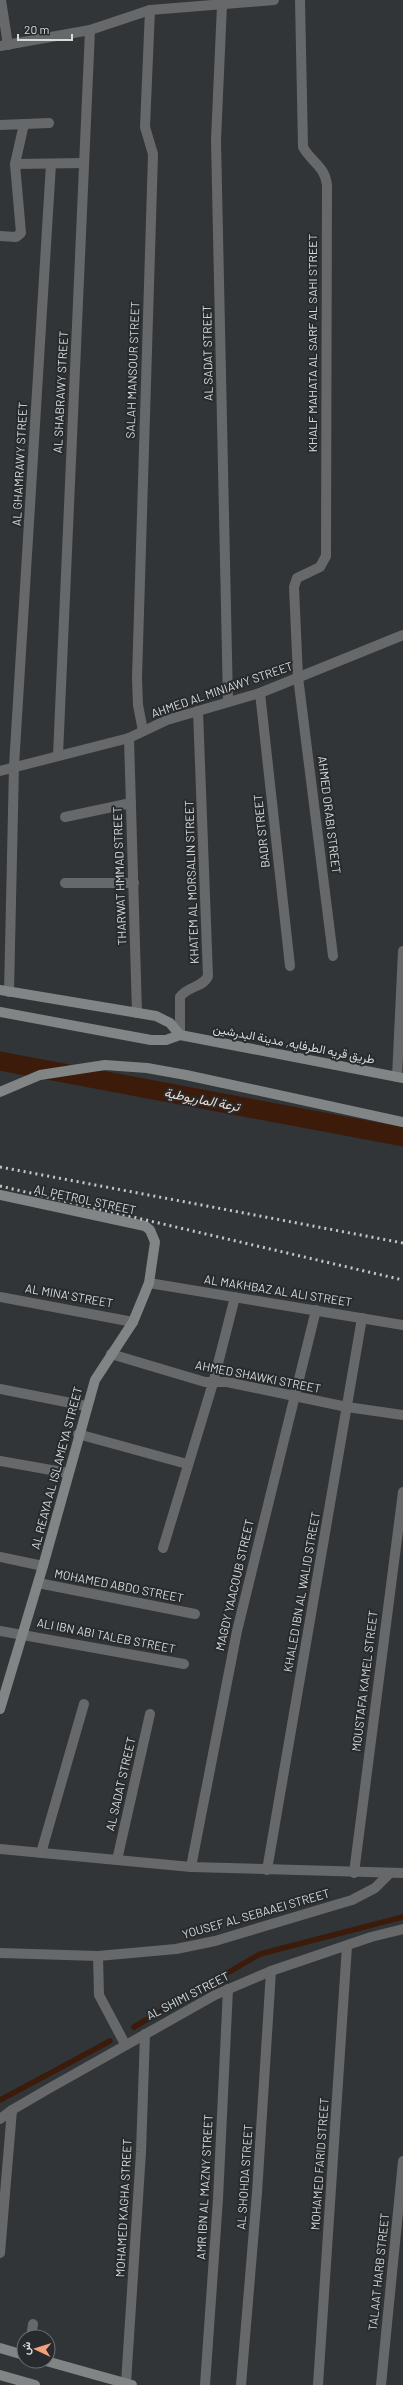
<svg xmlns="http://www.w3.org/2000/svg" width="403" height="2385" font-family="Barlow,Vazirmatn,sans-serif">
<style>
.lines{fill:none;stroke-linecap:round;stroke-linejoin:round}
.stream{stroke:#3c1b0a;stroke-width:5.5}
.canal{stroke:#3c1b0a;stroke-width:19}
.street{stroke:#666869;stroke-width:10}
.secondary{stroke:#818586;stroke-width:10}
.rail{stroke:#c4c7c8;stroke-width:3;stroke-dasharray:2 4;stroke-linecap:butt}
.labels{text-anchor:middle;stroke-width:4;stroke-linejoin:round;paint-order:stroke}
.street-label{font-size:12px;fill:#d8dbdc;stroke:#272b2d}
.water-label{font-size:13px;font-style:italic;fill:#f7dbce;stroke:#272b2d}
</style>
<rect width="100%" height="100%" fill="#313538"/>
<g class="lines">
<g class="stream">
<polyline points="134,2027 260,1954 403,1917"/>
<polyline points="0,2100 110,2041"/>
</g>
<polyline class="canal" points="0,1061 403,1137"/>
<g class="street">
<polyline points="1,0 8,45"/>
<path d="M300,0L303,147C311,162 325,166 327,185L326,556L320,567L297,578L294,587L298,677L333,956"/>
<polyline points="222,5 216,140 228,702"/>
<polyline points="0,46 90,30 150,10 274,0"/>
<polyline points="0,125 49,123"/>
<polyline points="15,164 84,163"/>
<polyline points="0,236 16,237 21,233 15,164 24,124"/>
<polyline points="260,693 290,966"/>
<polyline points="143,731 138,705 137,678 153,154 145,127 150,10"/>
<polyline points="129,738 137,1013"/>
<polyline points="58,755 90,30"/>
<polyline points="0,771 129,738 167,720 260,693 403,635"/>
<polyline points="65,817 131,803"/>
<polyline points="65,883 134,883"/>
<polyline points="9,992 14,766 51,164"/>
<path d="M180,1035V997C187,986 203,988 208,976L198,711"/>
<polyline points="397,1077 403,951"/>
<polyline points="149,1283 403,1325"/>
<polyline points="0,1297 133,1322"/>
<polyline points="111,1354 205,1382 227,1382 347,1407 403,1415"/>
<polyline points="0,1389 86,1406"/>
<polyline points="78,1434 187,1464"/>
<polyline points="0,1461 68,1473"/>
<polyline points="163,1548 213,1383 235,1297"/>
<polyline points="0,1557 43,1566"/>
<polyline points="38,1583 195,1614"/>
<polyline points="0,1631 184,1664"/>
<polyline points="0,1849 191,1867 403,1873"/>
<polyline points="41,1853 84,1704"/>
<polyline points="117,1860 150,1714"/>
<polyline points="191,1867 237,1631 316,1310"/>
<polyline points="267,1870 362,1318"/>
<polyline points="354,1873 403,1492"/>
<polyline points="0,1953 98,1956 176,1949 215,1941 352,1900 375,1888 390,1873"/>
<polyline points="98,1956 99,1995 125,2044"/>
<polyline points="0,2119 12,2110 48,2089 215,1995 271,1971 371,1937 403,1929"/>
<polyline points="0,2253 12,2110"/>
<polyline points="31,2337 33,2324"/>
<polyline points="126,2383 141,2152 145,2034"/>
<polyline points="205,2385 218,2199 228,1989"/>
<polyline points="241,2385 257,2193 271,1971"/>
<polyline points="318,2385 347,1946"/>
<polyline points="381,2385 403,2161"/>
</g>
<g class="secondary">
<polyline points="0,990 156,1016 170,1023 180,1035"/>
<polyline points="0,1012 151,1040 166,1040 180,1035 403,1078"/>
<polyline points="0,1092 40,1075 105,1065 147,1068 186,1075 403,1122"/>
<polyline points="0,1195 145,1226 150,1230 155,1242 149,1283 133,1322 95,1380 43,1566 0,1709"/>
<polyline points="0,2348 24,2355"/>
<polyline points="46,2361 132,2385"/>
<polyline points="0,2375 35,2385"/>
</g>
<g class="rail">
<polyline points="0,1167 403,1243"/>
<polyline points="0,1186 403,1280"/>
</g>
</g>
<g class="labels">
<g class="street-label">
<text transform="translate(313 343) rotate(-90)" y="4">KHALF MAHATA AL SARF AL SAHI STREET</text>
<text transform="translate(208 353) rotate(-91)" y="4">AL SADAT STREET</text>
<text transform="translate(133 370) rotate(-88)" y="4">SALAH MANSOUR STREET</text>
<text transform="translate(61 392) rotate(-87)" y="4">AL SHABRAWY STREET</text>
<text transform="translate(20 464) rotate(-87)" y="4">AL GHAMRAWY STREET</text>
<text transform="translate(222 690) rotate(-19)" y="4">AHMED AL MINIAWY STREET</text>
<text transform="translate(329 815) rotate(83)" y="4">AHMED ORABI STREET</text>
<text transform="translate(262 831) rotate(-96)" y="4">BADR STREET</text>
<text transform="translate(120 876) rotate(-92)" y="4">THARWAT HMMAD STREET</text>
<text transform="translate(192 882) rotate(-92)" y="4">KHATEM AL MORSALIN STREET</text>
<text transform="translate(294 1044) rotate(11)" y="4">طريق قريه الطرفايه, مدينة البدرشين</text>
<text transform="translate(85 1200) rotate(12)" y="4">AL PETROL STREET</text>
<text transform="translate(278 1291) rotate(9)" y="4">AL MAKHBAZ AL ALI STREET</text>
<text transform="translate(69 1296) rotate(10)" y="4">AL MINA' STREET</text>
<text transform="translate(258 1377) rotate(11)" y="4">AHMED SHAWKI STREET</text>
<text transform="translate(57 1468) rotate(-75)" y="4">AL REAYA AL ISLAMEYA STREET</text>
<text transform="translate(235 1585) rotate(-77)" y="4">MAGDY YAACOUB STREET</text>
<text transform="translate(119 1586) rotate(11)" y="4">MOHAMED ABDO STREET</text>
<text transform="translate(302 1592) rotate(-80)" y="4">KHALED IBN AL WALID STREET</text>
<text transform="translate(106 1636) rotate(11)" y="4">ALI IBN ABI TALEB STREET</text>
<text transform="translate(365 1681) rotate(-83)" y="4">MOUSTAFA KAMEL STREET</text>
<text transform="translate(121 1784) rotate(-77)" y="4">AL SADAT STREET</text>
<text transform="translate(256 1914) rotate(-16)" y="4">YOUSEF AL SEBAAEI STREET</text>
<text transform="translate(188 1996) rotate(-27)" y="4">AL SHIMI STREET</text>
<text transform="translate(320 2164) rotate(-86)" y="4">MOHAMED FARID STREET</text>
<text transform="translate(245 2177) rotate(-86)" y="4">AL SHOHDA STREET</text>
<text transform="translate(205 2187) rotate(-87)" y="4">AMR IBN AL MAZNY STREET</text>
<text transform="translate(124 2208) rotate(-87)" y="4">MOHAMED KAGHA STREET</text>
<text transform="translate(379 2272) rotate(-84)" y="4">TALAAT HARB STREET</text>
</g>
<g class="water-label">
<text transform="translate(202 1099) rotate(11)" y="5">ترعة الماريوطية</text>
</g>
</g>
<g transform="translate(36 2349) rotate(274)"><circle r="19" fill="#272b2d" stroke="#6e7173"/>
<path d="M0-3L7 15L0 10L-7 15Z" fill="#f1a17d"/>
<text y="-6" font-size="11" font-weight="bold" text-anchor="middle" fill="#d8dbdc">ش</text>
</g>
<path d="M18 34v6h54v-6" fill="none" stroke="#d8dbdc" stroke-width="2"/>
<text x="24" y="34" font-size="12" fill="#d8dbdc" stroke="#272b2d" stroke-width="3" paint-order="stroke">20 m</text>
</svg>
